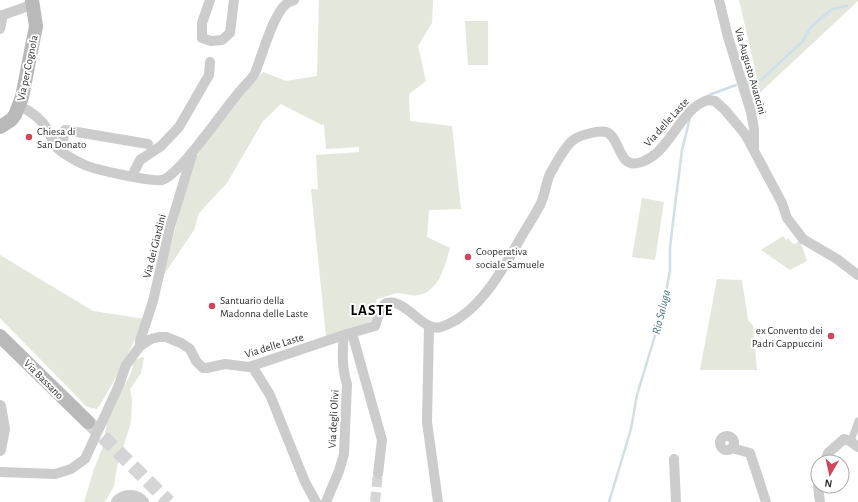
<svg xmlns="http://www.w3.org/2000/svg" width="858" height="502" font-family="'Alegreya Sans',sans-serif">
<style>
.green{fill:#e3e7dc}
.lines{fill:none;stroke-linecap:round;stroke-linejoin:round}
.stream{stroke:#cddfe8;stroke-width:2.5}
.minor-tunnel{stroke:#d5d5d5;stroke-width:10;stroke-dasharray:10 5;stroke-linecap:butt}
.secondary-tunnel{stroke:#d5d5d5;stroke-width:14;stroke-dasharray:14 7;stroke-linecap:butt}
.pedestrian{stroke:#ccc;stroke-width:7}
.minor{stroke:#ccc;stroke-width:10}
.tertiary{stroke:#ccc;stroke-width:12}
.secondary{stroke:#b9b9b9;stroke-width:14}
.poi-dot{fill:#d0475b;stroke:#fff;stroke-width:1.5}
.labels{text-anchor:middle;stroke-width:4;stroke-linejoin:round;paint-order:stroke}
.street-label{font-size:11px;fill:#2f2f2f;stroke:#fff}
.poi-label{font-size:11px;fill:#2f2f2f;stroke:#fff;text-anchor:start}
.water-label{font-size:12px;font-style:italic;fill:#467388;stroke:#fff}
.district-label{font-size:15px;font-weight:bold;letter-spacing:1px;fill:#000;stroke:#fff}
</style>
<rect width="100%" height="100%" fill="#fff"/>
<g class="green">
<path d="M319,0H433L432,23L418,46L426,81L409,94L410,121L452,126L461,209L429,210L427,237L450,248C445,265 440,290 419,295C412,297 405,293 398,293C394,293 382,298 377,299L371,321L367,325L326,337L311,189H318L316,155L359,152V147L326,149L324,124L322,125L281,104L263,121L227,183L199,213L194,230L163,276L192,164L209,135L263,72L286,81L317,76Z"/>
<polygon points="739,0 858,0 858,1 750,102 744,81 757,78"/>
<polygon points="465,21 488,21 488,65 468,65"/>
<polygon points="642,198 664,202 655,260 632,257"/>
<polygon points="783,236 786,240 788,238 792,243 795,244 800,240 807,261 790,270 761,250"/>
<polygon points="0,255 93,311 145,319 119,372 100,405 97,409 87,407 0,318"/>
<polygon points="717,279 742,280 748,320 753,325 757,370 700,370"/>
<polygon points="142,357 144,358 141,373 130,389 132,400 131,422 117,467 114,486 105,502 84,502 94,469 102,449 108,417 131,373 134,361"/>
</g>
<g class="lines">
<g class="stream">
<polyline points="746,83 761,80 802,42 811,27 832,9 847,6"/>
<polyline points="709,95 736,85"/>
<polyline points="609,502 631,429 637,395 663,309 670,270 670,248 674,214 682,150 690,118"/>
</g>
<polyline class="minor-tunnel" points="375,502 378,474"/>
<polyline class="secondary-tunnel" points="88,422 169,502"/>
<polyline class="pedestrian" points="852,438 858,421"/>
<g class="minor">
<polyline points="210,0 202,23 202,38 211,41 222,40 230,33 234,0"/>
<polyline points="719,0 728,37 751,112 754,129 754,147"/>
<polyline points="0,16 34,4"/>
<polyline points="0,29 3,15"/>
<path d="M20,106C30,111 41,118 47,129C51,135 52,142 57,148C65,155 76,161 85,165C96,170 152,182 162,180C180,175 222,112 236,96C240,90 253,78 255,73C262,56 273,15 286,4C288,2 292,1 294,0"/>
<polyline points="61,151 65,130 148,144"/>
<polyline points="132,176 140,160 161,146 179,127 209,75 210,62"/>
<polyline points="429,327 427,422 438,502"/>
<polyline points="352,333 382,440 378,474"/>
<polyline points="140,346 140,341 153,301 170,227 192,155"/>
<polyline points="252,366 270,395 305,482 316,502"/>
<circle cx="727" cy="443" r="7"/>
<polyline points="732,448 750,453 766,502"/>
<polyline points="674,459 676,502"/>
<polyline points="825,462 828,453 844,439 850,441 858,447"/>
<path d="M0,472L55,474L71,469L85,459L119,385L126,365L140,346L151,339L159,337H166L181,343L190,349L196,361L203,368H207L225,364L249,367L344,335L375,326L381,308L386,303C388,303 392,302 395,303C411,307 425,332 441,327C478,315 502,271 520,239C527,227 535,215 541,203C545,194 546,183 550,174C555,165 564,148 572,141C577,136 584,135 591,133C595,132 601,131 606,132C620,136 618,168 638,163C671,155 678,109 708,100L715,101L725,110L745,134L782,203L787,218L803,239L837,259L858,275"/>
<polyline points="818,486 820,502"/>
<path d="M326,502L339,471L344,454L347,384C342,369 342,351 344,335"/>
</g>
<g class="tertiary">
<polyline points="0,406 4,429 0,450"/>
<path d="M117,502C124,494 136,494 143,502"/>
</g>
<g class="secondary">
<polyline points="0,127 11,120 15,115 22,97 36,26 32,0"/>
<polyline points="0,336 88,422"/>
</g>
</g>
<g class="poi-dot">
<circle cx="29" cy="137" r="4"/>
<circle cx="468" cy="257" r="4"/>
<circle cx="212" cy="306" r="4"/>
<circle cx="831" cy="336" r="4"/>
</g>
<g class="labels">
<g class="street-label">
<text transform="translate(27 68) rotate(-78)" y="4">Via per Cognola</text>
<text transform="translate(751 71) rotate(74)" y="4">Via Augusto Avancini</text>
<text transform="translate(666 122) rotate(-48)" y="4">Via delle Laste</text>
<text transform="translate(154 246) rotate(-76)" y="4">Via dei Giardini</text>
<text transform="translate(274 345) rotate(-17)" y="4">Via delle Laste</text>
<text transform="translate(44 379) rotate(45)" y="4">Via Bassano</text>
<text transform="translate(333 419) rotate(-87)" y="4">Via degli Olivi</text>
</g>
<g class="poi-label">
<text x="37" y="135">Chiesa di<tspan x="37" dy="13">San Donato</tspan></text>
<text x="476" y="255">Cooperativa<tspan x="476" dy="13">sociale Samuele</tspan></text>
<text x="220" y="304">Santuario della<tspan x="220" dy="13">Madonna delle Laste</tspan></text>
<text x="823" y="334" text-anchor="end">ex Convento dei<tspan x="823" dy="13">Padri Cappuccini</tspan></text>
</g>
<g class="water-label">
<text transform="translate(661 312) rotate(-76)" y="4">Rio Saluga</text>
</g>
<g class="district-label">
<text x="372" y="315">LASTE</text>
</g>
</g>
<g transform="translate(830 474) rotate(189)"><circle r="19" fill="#ffffff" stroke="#acacac"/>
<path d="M0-3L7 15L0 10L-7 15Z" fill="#d0475b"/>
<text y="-6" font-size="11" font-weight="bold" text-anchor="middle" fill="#2f2f2f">N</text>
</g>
</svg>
